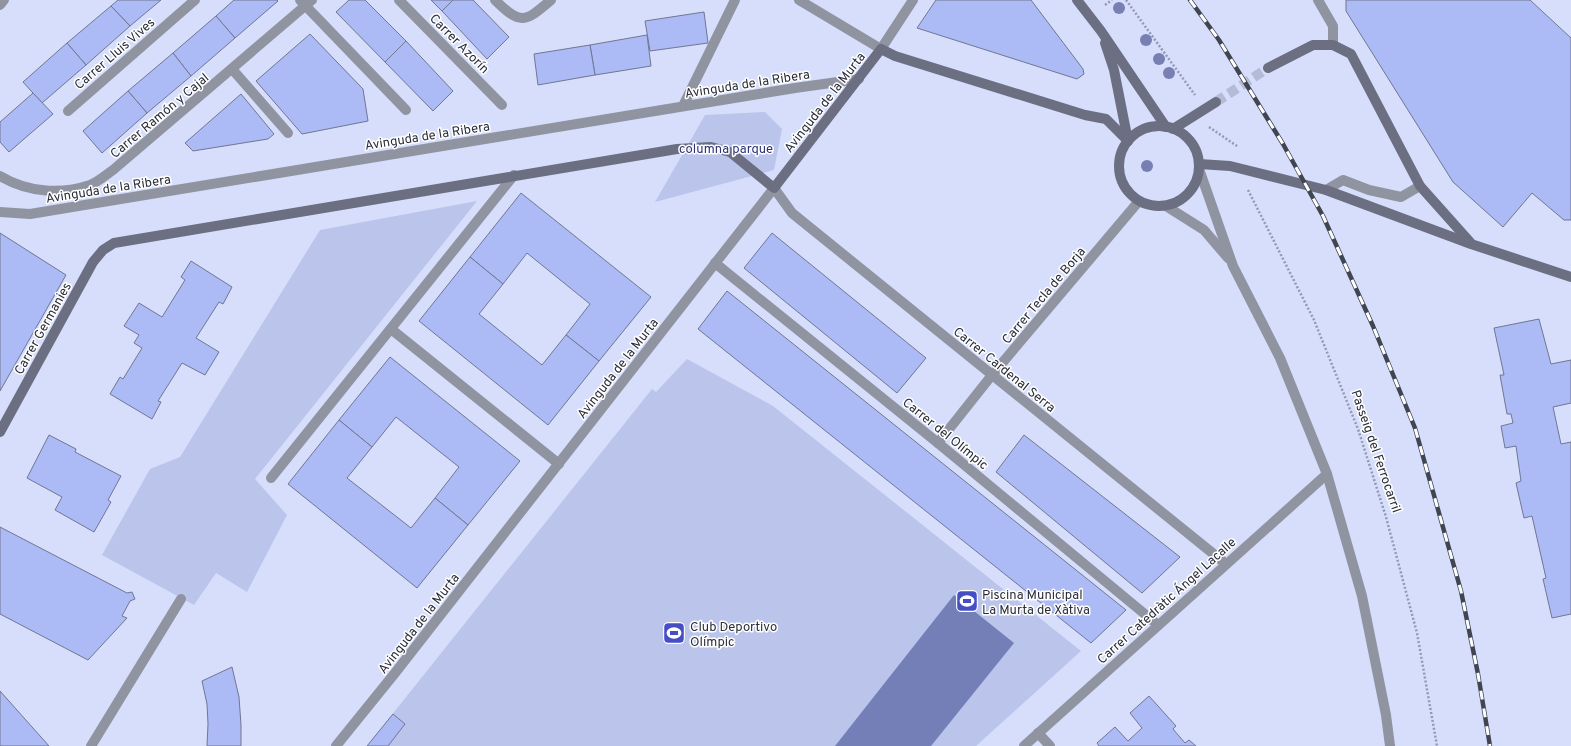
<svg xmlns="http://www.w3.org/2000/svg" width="1571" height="746" font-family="Overpass,sans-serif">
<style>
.green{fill:#bbc4eb}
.water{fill:#737fb6}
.building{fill:#acbaf5;stroke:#717792}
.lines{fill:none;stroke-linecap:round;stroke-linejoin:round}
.secondary-tunnel{stroke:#b4bbd5;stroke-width:10;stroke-dasharray:10 5;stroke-linecap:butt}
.path{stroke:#9399b0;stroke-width:2.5;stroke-dasharray:2 2;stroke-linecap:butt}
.lane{stroke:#9094a0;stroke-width:10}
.street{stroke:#9094a0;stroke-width:10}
.secondary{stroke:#6b6f81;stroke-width:10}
.rail-casing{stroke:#414552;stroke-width:4.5}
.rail{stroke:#fff;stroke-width:3;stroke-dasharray:9;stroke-linecap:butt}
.tree{fill:#787fb2}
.labels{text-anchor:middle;stroke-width:3;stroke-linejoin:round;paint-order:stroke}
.street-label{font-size:13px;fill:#2a2d38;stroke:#fff}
.park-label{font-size:13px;fill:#2b3276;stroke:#fff}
.poi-label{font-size:13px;fill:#2a2d38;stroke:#fff;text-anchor:start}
</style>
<rect width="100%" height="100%" fill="#d6defc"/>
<g class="green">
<polygon points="765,112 782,129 774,170 655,202 705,115"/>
<polygon points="477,201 255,479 287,515 247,592 216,573 194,605 102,555 150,469 180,457 320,230"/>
<polygon points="687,359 773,406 1081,651 976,746 367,746 652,389 656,392"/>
</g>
<polygon class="water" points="954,595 1014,643 931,746 835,746"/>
<g class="building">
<polygon points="118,0 161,0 130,26 111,6"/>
<polygon points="234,0 277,0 278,1 235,38 216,16"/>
<polygon points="349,0 365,0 406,41 385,62 336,12"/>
<polygon points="431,0 453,0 442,11"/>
<polygon points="453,0 473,0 509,37 487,59 442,11"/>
<polygon points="936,0 1031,0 1083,69 1084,74 1077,79 917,28"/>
<polygon points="1346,0 1530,0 1571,38 1571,220 1564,220 1532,193 1503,227 1453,182 1346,11"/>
<polygon points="111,6 130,26 86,65 67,43"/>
<polygon points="704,12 708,43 650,51 645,21"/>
<polygon points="216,16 235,38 191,76 173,53"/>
<polygon points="310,34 363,89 368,121 302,134 256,81"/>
<polygon points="647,35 651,66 595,75 590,45"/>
<polygon points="406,41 453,91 433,111 385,62"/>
<polygon points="67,43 86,65 42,103 23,82"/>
<polygon points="590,45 595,75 538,85 534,54"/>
<polygon points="173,53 191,76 147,113 128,91"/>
<polygon points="128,91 147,113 102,153 83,131"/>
<polygon points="33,93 53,114 9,152 0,142 0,122"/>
<polygon points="241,94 274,134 268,139 193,151 185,143"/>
<polygon points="521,193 651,297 599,361 566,335 590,304 527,253 503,284 470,257"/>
<polygon points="0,233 66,275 0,391"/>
<polygon points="772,233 926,358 897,393 744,268"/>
<polygon points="470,257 503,284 479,314 542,365 566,335 599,361 548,425 419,321"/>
<polygon points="191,261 232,287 223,304 219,302 196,338 219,352 205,375 182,363 158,401 161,402 152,419 110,394 120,377 123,379 142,348 134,343 139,335 124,326 139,303 162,317 185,280 181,277"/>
<polygon points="727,291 1126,610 1091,643 698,329"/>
<polygon points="1539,319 1551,364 1571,360 1571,403 1553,407 1561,444 1571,442 1571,614 1552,618 1543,579 1546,578 1532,516 1524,518 1516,483 1521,481 1516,446 1505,448 1501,426 1513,423 1511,414 1507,414 1500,375 1504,375 1494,328"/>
<polygon points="390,357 520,461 468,525 435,498 459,467 396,417 372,447 339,420"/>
<polygon points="339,420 372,447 347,478 411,528 435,498 468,525 417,588 288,484"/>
<polygon points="49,435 76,449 75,452 121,476 108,500 111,502 94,532 55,510 62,497 27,478"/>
<polygon points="1024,435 1180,557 1142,593 996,472"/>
<polygon points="0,527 127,593 132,592 135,599 130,601 122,616 127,618 88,660 0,614"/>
<polygon points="232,667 239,697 241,725 241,746 207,746 208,724 207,704 202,681"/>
<polygon points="0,691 49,746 0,746"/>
<polygon points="1149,696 1176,726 1173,729 1185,743 1189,740 1196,746 1099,746 1097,743 1115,727 1128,741 1142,728 1130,713"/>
<polygon points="393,714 405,724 388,746 367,746"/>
</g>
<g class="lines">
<polyline class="secondary-tunnel" points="1216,102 1268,68"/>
<g class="path">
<polyline points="1126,0 1195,95"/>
<polyline points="1105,5 1112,0"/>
<polyline points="1209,127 1237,146"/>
<polyline points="1248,190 1314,320 1358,429 1386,517 1417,633 1437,746"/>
</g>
<polyline class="lane" points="232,69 288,133"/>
<g class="street">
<polyline points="300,0 406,110"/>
<polyline points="399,0 502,105"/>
<path d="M495,0C521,26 525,22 551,0"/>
<polyline points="799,0 881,49 913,0"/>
<polyline points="1318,0 1333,26 1333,45"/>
<polyline points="0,5 4,0"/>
<polyline points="683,106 735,0"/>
<polyline points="68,111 195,0"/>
<polyline points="1199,169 1233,266 1280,358 1327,474 1362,596 1386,715 1390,746"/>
<path d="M0,176C27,192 60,195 90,185C98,182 106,175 113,170L312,0"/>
<polyline points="1326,190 1343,180 1369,190 1401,197 1420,186"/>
<polyline points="1166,206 1204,230 1228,258"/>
<polyline points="0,212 30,214 795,88 859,79"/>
<polyline points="715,263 938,443 1158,625"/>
<polyline points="391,329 559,464"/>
<polyline points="938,443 992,375 1139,201"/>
<polyline points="271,478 514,175"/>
<polyline points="1038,733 1050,746"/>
<polyline points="91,746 181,599"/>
<polyline points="336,746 395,673 774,188 792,213 1226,564"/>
<polyline points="1024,746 1327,474"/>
</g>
<g class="secondary">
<polyline points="1077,0 1101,31 1166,127"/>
<polyline points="1105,43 1114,70 1128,141"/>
<polyline points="1268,68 1313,45 1333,45 1351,54 1420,186 1470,242"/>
<circle cx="1159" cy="166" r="40"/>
<polyline points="1173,129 1216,102"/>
<polyline points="1199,164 1230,166 1326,190 1471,244 1571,277"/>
<polyline points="0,432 93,262 103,250 114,243 677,149 711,147 730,152 774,188 881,49 895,56 1085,115 1106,119 1128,141"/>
</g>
<g class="rail-casing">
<polyline id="rail" points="1190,0 1219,40 1283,144 1323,216 1373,326 1415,428 1461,591 1478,674 1490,746"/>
</g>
<use href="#rail" class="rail"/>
</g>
<g class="tree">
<circle cx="1119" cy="8" r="6"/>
<circle cx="1146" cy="40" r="6"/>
<circle cx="1159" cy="59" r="6"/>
<circle cx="1169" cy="73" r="6"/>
<circle cx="1147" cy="166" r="6"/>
</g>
<defs>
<g id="stadium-square" transform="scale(1.15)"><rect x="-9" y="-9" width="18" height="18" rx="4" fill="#464ec3" stroke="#fff"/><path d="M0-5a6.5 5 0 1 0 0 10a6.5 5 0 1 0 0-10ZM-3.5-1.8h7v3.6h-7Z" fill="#fff"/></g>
</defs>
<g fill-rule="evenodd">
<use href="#stadium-square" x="967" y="601"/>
<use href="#stadium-square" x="674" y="633"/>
</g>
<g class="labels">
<g class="street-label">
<text transform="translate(460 43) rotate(45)" y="5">Carrer Azorín</text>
<text transform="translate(114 53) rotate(-41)" y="5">Carrer Lluis Vives</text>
<text transform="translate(747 83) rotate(-9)" y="5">Avinguda de la Ribera</text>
<text transform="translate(824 102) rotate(-52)" y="5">Avinguda de la Murta</text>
<text transform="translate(159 115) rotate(-40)" y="5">Carrer Ramón y Cajal</text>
<text transform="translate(427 135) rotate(-9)" y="5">Avinguda de la Ribera</text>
<text transform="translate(108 188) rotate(-9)" y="5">Avinguda de la Ribera</text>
<text transform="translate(1043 295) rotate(-50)" y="5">Carrer Tecla de Borja</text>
<text transform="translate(42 328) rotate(-61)" y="5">Carrer Germanies</text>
<text transform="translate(617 368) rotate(-52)" y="5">Avinguda de la Murta</text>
<text transform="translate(1005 369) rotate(39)" y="5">Carrer Cardenal Serra</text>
<text transform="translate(946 433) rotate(39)" y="5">Carrer del Olímpic</text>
<text transform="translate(1377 451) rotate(71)" y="5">Passeig del Ferrocarril</text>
<text transform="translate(1166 600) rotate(-42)" y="5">Carrer Catedràtic Ángel Lacalle</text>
<text transform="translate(418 623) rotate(-52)" y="5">Avinguda de la Murta</text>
</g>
<g class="park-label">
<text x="726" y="153">columna parque</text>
</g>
<g class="poi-label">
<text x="982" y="599">Piscina Municipal<tspan x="982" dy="15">La Murta de Xàtiva</tspan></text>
<text x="690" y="631">Club Deportivo<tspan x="690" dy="15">Olímpic</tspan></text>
</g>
</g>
</svg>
